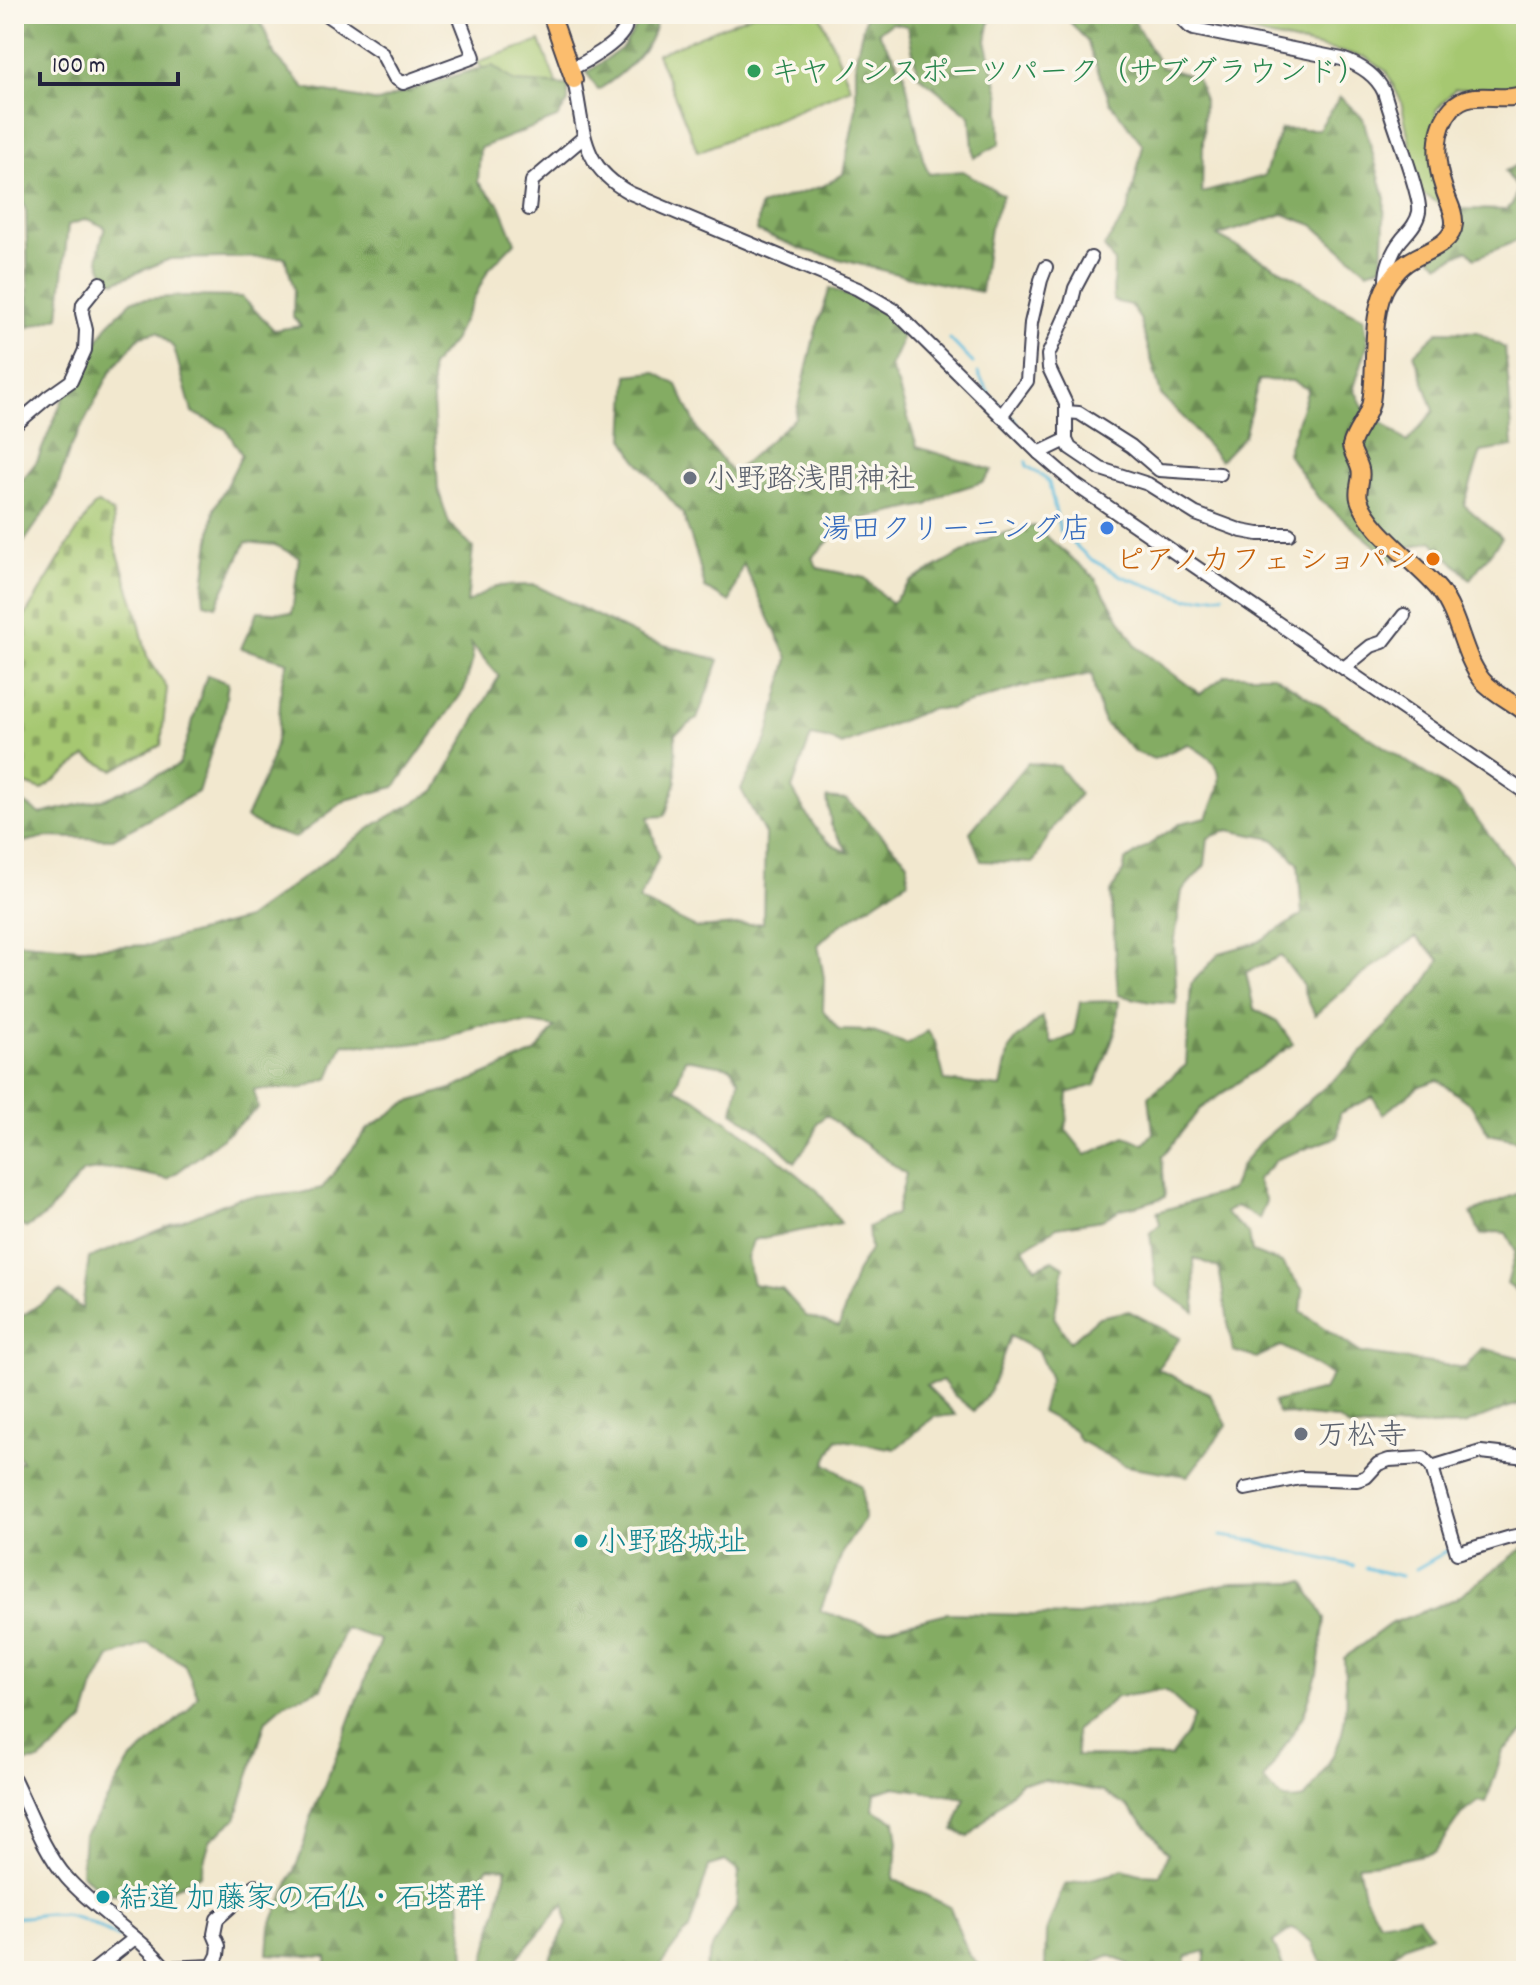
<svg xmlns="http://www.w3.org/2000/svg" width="1540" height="1985" font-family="Dekko,'Klee One',sans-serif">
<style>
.green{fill:#a6c871;stroke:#647556;stroke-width:2}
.forest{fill:url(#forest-firs);stroke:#53674f;stroke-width:2;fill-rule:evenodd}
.cemetery{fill:url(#cemetery-stones);stroke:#647556;stroke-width:2}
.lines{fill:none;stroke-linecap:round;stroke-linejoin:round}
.stream{stroke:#5fbcdd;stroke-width:3}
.minor-casing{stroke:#414051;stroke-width:16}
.major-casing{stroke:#414051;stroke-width:20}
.minor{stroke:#fff;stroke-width:12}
.major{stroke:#fbbd6e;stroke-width:16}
.leisure-dot{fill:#2e9e5b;stroke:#fbf7ec;stroke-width:3}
.worship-dot{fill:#6b7280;stroke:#fbf7ec;stroke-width:3}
.shop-dot{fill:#3f7fe0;stroke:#fbf7ec;stroke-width:3}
.food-dot{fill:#e8710a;stroke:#fbf7ec;stroke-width:3}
.culture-dot{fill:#0f9aa8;stroke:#fbf7ec;stroke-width:3}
.labels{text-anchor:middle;stroke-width:7;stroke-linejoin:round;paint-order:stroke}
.leisure-label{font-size:30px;fill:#27864d;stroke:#fbf7ec;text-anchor:start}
.worship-label{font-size:30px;fill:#5b616d;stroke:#fbf7ec;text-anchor:start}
.shop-label{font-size:30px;fill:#366cbe;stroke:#fbf7ec;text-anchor:end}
.food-label{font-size:30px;fill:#c56008;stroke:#fbf7ec;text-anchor:end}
.culture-label{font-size:30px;fill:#0d838f;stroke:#fbf7ec;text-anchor:start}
</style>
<defs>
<pattern id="forest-firs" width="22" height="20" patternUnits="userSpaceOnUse" patternTransform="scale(2)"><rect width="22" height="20" fill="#84ac63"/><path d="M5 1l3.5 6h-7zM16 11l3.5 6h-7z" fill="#6c8c53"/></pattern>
<pattern id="cemetery-stones" width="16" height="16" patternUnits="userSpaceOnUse" patternTransform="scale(2)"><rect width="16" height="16" fill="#a6c871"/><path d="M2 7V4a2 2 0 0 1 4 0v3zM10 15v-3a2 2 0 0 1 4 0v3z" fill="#87a25e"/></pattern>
</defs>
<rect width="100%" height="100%" fill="#fbf7ec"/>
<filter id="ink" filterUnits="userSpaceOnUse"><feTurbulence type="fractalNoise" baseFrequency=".0125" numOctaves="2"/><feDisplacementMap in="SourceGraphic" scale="16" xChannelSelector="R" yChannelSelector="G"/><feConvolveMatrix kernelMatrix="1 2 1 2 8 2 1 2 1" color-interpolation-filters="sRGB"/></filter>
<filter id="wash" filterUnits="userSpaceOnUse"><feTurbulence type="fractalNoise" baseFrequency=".006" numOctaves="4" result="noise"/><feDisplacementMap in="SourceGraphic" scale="32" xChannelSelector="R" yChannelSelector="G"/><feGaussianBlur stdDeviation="1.8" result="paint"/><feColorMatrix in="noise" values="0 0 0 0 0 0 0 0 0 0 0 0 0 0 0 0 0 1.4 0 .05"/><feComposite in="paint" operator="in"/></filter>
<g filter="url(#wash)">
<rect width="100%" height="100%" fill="#f2e8cf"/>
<g class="green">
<polygon points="753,14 820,14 851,88 698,152 657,54"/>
<polygon points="1193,14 1526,14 1526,82 1512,88 1455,89 1436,110 1442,205 1420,192 1401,101 1386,71 1365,57 1216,25"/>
<polygon points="540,41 558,87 492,80 477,62"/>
</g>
<g class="forest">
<path d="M14,14H258L275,56L305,88L379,102L399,94L466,72L493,66L515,82L568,85V102L557,118L480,148L478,182L500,205L515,242L488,270L453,341L431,367L438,489L449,523L473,548L467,603L496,586L535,585L646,640L719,660L697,719L675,734L676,782L665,816L648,817L659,856L639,900L696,928L763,923L765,834L741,789L767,739L788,658L743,563L730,602L705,588L697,556L683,514L635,458L624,438L628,375L654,372L677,385L700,434L733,473L795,418L815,333L830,288L869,305L903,325L900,345L890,367L898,385L917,447L992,470L983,482L947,493L927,505L847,522L812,558L818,568L865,578L891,604L911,581L993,536L1034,526L1094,577L1137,647L1200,694L1226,675H1274L1458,795L1526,882V1142L1489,1134L1471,1105L1438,1080L1420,1086L1383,1114L1373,1097L1340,1113L1338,1137L1277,1159L1257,1180L1266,1201L1259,1219L1236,1206L1225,1213L1249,1234L1252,1252L1282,1263L1303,1290L1301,1312L1361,1353L1465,1368L1482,1348L1526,1359V1403L1509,1407L1464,1425L1351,1428L1337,1419L1278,1413L1273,1402L1324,1390L1332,1375L1281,1346L1256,1358L1233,1351L1219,1268L1194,1258L1195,1312L1156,1286L1150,1233L1160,1224L1157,1212L1231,1190L1241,1166L1259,1143L1345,1070L1419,992L1440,960L1416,937L1354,981L1315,1015L1303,990V985L1281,956L1246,972L1254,1009L1277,1021L1293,1044L1200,1109L1162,1157L1165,1197L1140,1205L1121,1209L1102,1220L1057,1227L1024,1248L1036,1268L1053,1260L1064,1267L1054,1317L1070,1342L1099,1317L1129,1311L1180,1338L1157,1369L1209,1393L1227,1425L1188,1476L1126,1466L1079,1440L1073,1429L1041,1412L1050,1379L1038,1351L1010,1336L990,1392L974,1411L954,1395L943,1381L926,1385L956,1415L934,1417L895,1449L837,1439L825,1463L862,1487L864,1519L843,1551L820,1611L880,1630L947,1613L1075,1616L1229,1583L1304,1582L1325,1619L1317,1674L1304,1714L1264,1780C1278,1798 1282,1803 1305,1798C1317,1782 1337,1753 1342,1733C1348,1709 1345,1682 1344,1658L1390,1624L1455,1599L1526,1546V1730L1503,1751L1486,1803L1479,1801L1460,1816L1435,1852L1390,1862L1358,1865L1364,1894L1379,1922L1418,1916L1431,1934L1404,1946L1388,1959L1335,1965L1321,1962L1312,1942L1293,1928L1273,1942L1285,1971H1203L1206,1951L1187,1956L1182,1971H1127L1129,1964L1109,1955L1088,1966L1086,1971H1045L1046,1932L1064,1885L1112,1874L1123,1869L1140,1874L1160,1875L1168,1853L1148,1828L1127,1807L1103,1792L1045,1780L1021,1782L969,1837L954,1830L965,1798L895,1787L875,1793L873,1810L895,1821L898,1843L893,1879L950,1907L968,1953L984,1971H704L713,1946L736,1907L739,1872L725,1861L709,1866L689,1930L681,1938L656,1971H544L567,1924L565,1903L506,1971H482L507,1868L488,1867L460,1898L466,1971H324L327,1957L268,1954L270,1927L302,1852L311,1816L333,1765L380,1640L345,1628L321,1689L285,1703L266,1720L236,1819L210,1840L200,1875L169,1891L139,1896L103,1893L81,1873L84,1835L92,1826L129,1762L188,1710L198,1696L184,1664L148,1643L110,1657L94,1687L84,1721L66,1738L39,1761L14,1763V1463L22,1462L14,1451V1321L60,1291L82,1309L89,1258L238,1198L301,1193L322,1188L368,1129L406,1103L454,1088L535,1053L555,1027L531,1023L478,1026L445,1039L402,1045L343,1044L329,1078L303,1088L254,1090L258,1108L205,1152L168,1179L116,1168L83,1172L46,1215L26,1228L17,1223L14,1207V942L80,948L151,945L246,919L376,824L436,790L499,676L471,644L473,659L464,690L395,787L346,800L295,838L266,829L246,818C258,792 272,764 277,735C282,709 277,686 288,662L241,648L258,611L292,613L299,557L275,545L246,542L216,606L204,603L203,593L214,509L242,455L226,429L192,412L174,348L158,332L140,336L111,371L69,451L53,500L24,542L14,553V490L37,461L64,396L76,382L89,355L108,324L133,300L184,296L242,297L274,330L301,326L293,317L294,289L285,257L170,259L114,282C92,264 98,252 105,227L87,219L68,225L59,317L29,327L26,211L14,178ZM1092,674L1095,693L1104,723L1135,752L1154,759L1188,744C1196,749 1205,754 1211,760C1228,775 1215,800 1207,817L1181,823L1125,861L1124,870L1111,892L1118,995L1150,1002L1177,1004L1174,945L1182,891L1205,865L1208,838L1228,830L1273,839L1298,863L1302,915L1258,942L1220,953L1191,984L1186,1065L1149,1096L1153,1133L1144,1144L1125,1137L1086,1155L1066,1130L1068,1093L1095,1085L1115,1033L1119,1001L1080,1002L1074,1035L1052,1044L1042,1017L1017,1039L1009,1049L1001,1087L945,1081L935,1042L928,1031L907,1044L870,1031L839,1030L823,1010L824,978L818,945L836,928L908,881V862L847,800L827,798L831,825L848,852C817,842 808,815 792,789L811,736L831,740L842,745L930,709H950L1022,687ZM685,1059L730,1067L739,1080L733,1112L762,1132L795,1162L814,1135L817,1123L826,1115L906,1174L896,1214L868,1227L870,1250L856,1273L839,1327L806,1316L782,1289L753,1284L747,1259L753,1240L841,1223L818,1191L770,1152L696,1099L675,1089ZM1165,1690L1194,1716L1186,1735L1170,1757L1077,1756L1076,1730L1117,1697Z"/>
<path d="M635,14H656C659,44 621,76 598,90L587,73L622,48L635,29Z"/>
<polygon points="866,14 991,14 986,41 1000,97 1000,144 974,158 970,116 918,75 907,26 892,23 878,32 904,73 923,159 929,174 963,171 1003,195 990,228 981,292 901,275 804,250 757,231 760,206 823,186 843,174 856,109 856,56"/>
<polygon points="1063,14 1130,14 1161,67 1196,77 1204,97 1202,193 1264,176 1281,129 1319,129 1340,97 1363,118 1385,198 1382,266 1367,271 1313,225 1283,214 1217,236 1298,279 1333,303 1364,318 1368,343 1354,388 1363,407 1407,442 1434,411 1414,354 1439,331 1477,332 1505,348 1509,388 1513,447 1481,452 1464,505 1502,538 1470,579 1432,541 1406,548 1391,562 1373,544 1319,499 1287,453 1308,389 1292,381 1259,380 1244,436 1220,461 1186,420 1161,395 1140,319 1130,305 1113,301 1114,262 1104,247 1128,211 1143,145 1110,102 1087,41"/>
<polygon points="1526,149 1526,241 1516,241 1475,258 1468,250 1440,264 1431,257 1456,238 1461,209 1507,210 1513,203 1517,188 1505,171 1519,164"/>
<polygon points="207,675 228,683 224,712 198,792 113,839 46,837 14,844 14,796 40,814 107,798 179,765"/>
<polygon points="1027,763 1058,766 1080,794 1054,826 1033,863 981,861 970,832"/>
<polygon points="1526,1190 1526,1298 1507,1284 1516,1251 1506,1233 1496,1232 1481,1235 1471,1213"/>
</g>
<polygon class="cemetery" points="99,503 113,513 115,545 136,609 147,656 167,688 161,745 113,770 86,756 42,790 14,780 14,652 23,619 73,537 93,507"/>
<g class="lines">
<g class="stream">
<polyline points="950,339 973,363"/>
<polyline points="978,373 990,396 1003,408"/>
<polyline points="1008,414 1016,421"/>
<polyline points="1026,462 1027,466 1044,477 1049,483 1060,531 1089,558 1121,576 1187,599 1223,595"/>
<polyline points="1221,1536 1256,1541 1269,1546 1354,1566"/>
<polyline points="1366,1568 1401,1576"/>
<polyline points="1416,1569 1449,1550"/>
<path d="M14,1917C28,1919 39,1913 52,1914C77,1914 98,1926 118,1938"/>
<polyline points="135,1949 158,1971"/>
</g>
</g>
</g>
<g filter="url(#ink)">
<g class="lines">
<g class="minor-casing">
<g id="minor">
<polyline points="325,14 381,52 395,78 403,83 474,57 459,18 470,14"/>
<path d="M1177,14L1190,27L1194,29L1342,59C1360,65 1376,75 1384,92C1393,124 1406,155 1415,188C1417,196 1420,204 1419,212C1417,223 1409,231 1402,239C1392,251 1385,268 1386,285"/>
<path d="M571,69C586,62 619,43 625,28C627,22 626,19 626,14"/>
<path d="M574,80C585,130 579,165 630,193L858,289L894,310L1039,453L1076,485L1526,793"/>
<polyline points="529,209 532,181 584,137"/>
<polyline points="1066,412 1079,413 1131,446 1159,470 1220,474"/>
<polyline points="1001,416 1027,381 1031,323 1041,280 1046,267"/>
<polyline points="14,426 47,398 71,381 85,350 86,330 82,313 83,304 100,283"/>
<polyline points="1066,440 1070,448 1101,469 1148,484 1196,514 1242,531 1258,534 1289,534"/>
<polyline points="1039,453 1066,440 1066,404 1049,368 1048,355 1071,304 1075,288 1091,258"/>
<polyline points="1344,668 1371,646 1383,642 1404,615"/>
<polyline points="1432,1467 1481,1452 1526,1457"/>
<polyline points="1245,1489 1300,1478 1357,1480 1366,1477 1378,1464 1389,1460 1423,1458 1432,1467 1457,1553 1511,1537 1526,1534"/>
<path d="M14,1779C30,1812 43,1850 67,1878C97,1912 140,1935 168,1971"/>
<polyline points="166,1968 212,1966"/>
<polyline points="93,1971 135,1938"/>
<polyline points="210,1971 218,1955 219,1946 214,1934 217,1919 255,1885"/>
</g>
</g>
<g class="major-casing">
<g id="major">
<polyline points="551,14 574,80"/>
<path d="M1526,93C1503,105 1471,86 1452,108C1433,130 1435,163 1444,189C1447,200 1455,212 1454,224C1452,247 1419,252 1404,265C1398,269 1393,277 1388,283C1369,312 1377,367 1371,402C1368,419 1355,430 1351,446C1353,455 1358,461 1360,469C1363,479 1356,489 1359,499C1369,532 1419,564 1440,591C1460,617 1462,654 1482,680C1493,693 1513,702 1526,713"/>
</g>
</g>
<use href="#minor" class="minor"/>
<use href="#major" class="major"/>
</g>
</g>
<circle class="leisure-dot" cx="754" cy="71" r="8"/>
<g class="worship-dot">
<circle cx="690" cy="478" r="8"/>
<circle cx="1301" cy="1434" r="8"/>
</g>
<circle class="shop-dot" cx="1107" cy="528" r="8"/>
<circle class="food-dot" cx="1433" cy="559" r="8"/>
<g class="culture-dot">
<circle cx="581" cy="1541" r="8"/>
<circle cx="103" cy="1897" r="8"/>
</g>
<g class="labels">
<g class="leisure-label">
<text x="770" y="81">キヤノンスポーツパーク（サブグラウンド）</text>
</g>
<g class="worship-label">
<text x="706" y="488">小野路浅間神社</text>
<text x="1317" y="1444">万松寺</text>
</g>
<g class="shop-label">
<text x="1091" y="538">湯田クリーニング店</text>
</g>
<g class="food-label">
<text x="1417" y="569">ピアノカフェ ショパン</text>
</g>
<g class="culture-label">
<text x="597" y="1551">小野路城址</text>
<text x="119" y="1907">結道 加藤家の石仏・石塔群</text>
</g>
</g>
<rect width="1540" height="1985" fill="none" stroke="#fbf7ec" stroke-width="48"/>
<path d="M40 72v12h138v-12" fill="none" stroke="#22223b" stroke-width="4"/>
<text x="52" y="72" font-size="24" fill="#22223b" stroke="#fbf7ec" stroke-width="6" paint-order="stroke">100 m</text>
</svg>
